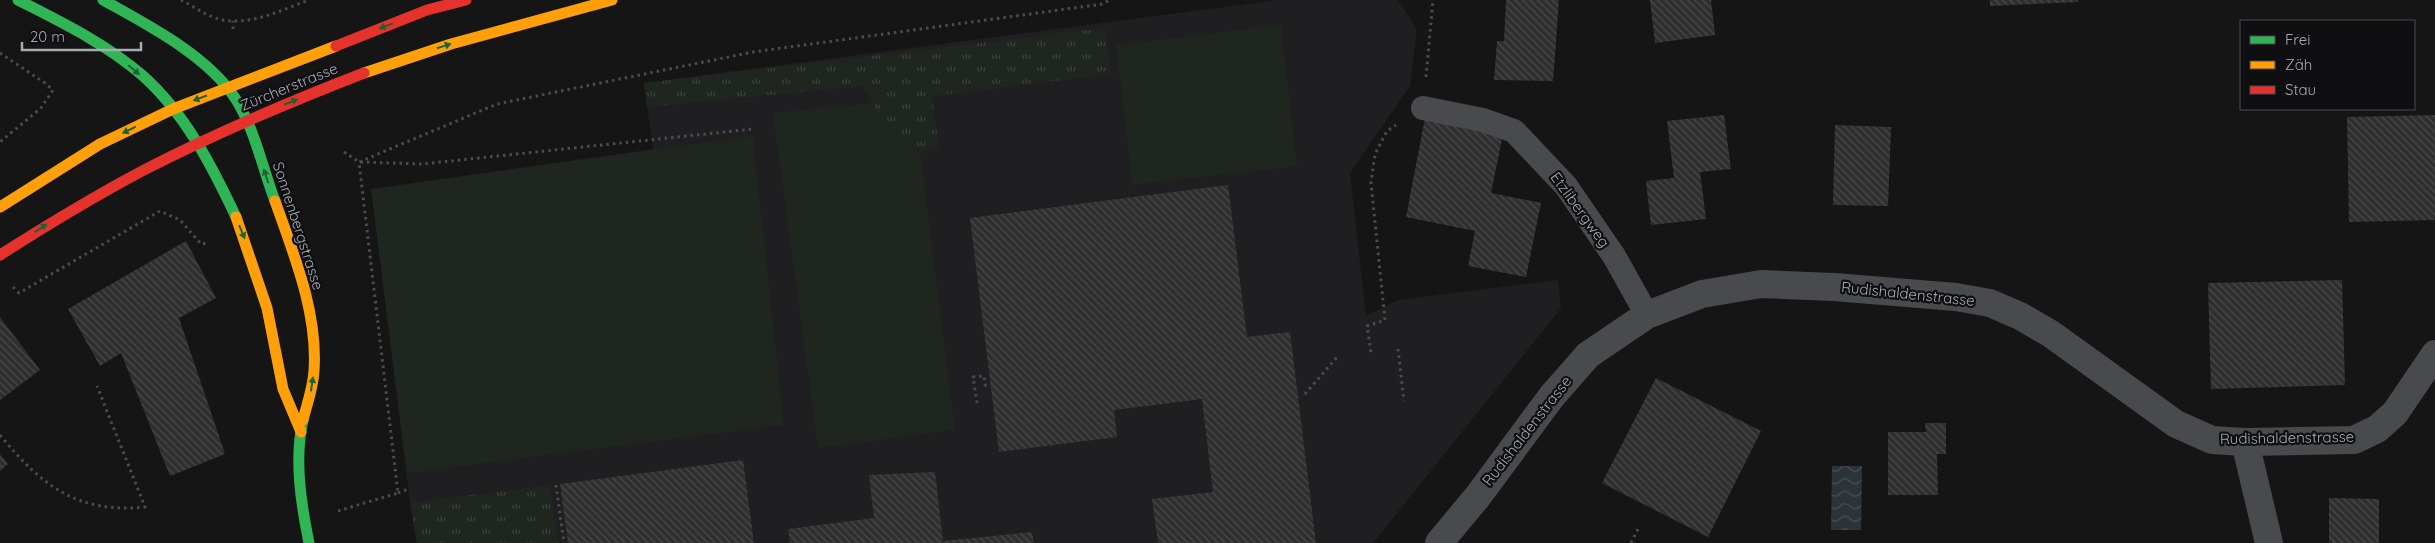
<svg xmlns="http://www.w3.org/2000/svg" width="2435" height="543" font-family="Quicksand,sans-serif">
<style>
.built{fill:#1f1f21}
.grass{fill:#1f251f}
.park{fill:url(#park-tufts)}
.water{fill:url(#water-waves)}
.building{fill:url(#building-back-hatch)}
.lines{fill:none;stroke-linecap:round;stroke-linejoin:round}
.path{stroke:#4b4c4f;stroke-width:3;stroke-dasharray:2.5 4;stroke-linecap:butt}
.lane{stroke:#494a4d;stroke-width:24}
.street{stroke:#494a4d;stroke-width:28}
.fast{stroke:#30b455;stroke-width:11}
.slow{stroke:#ff9f0a;stroke-width:11}
.jam{stroke:#e5322d;stroke-width:11}
.oneway{fill:#206233}
.labels{text-anchor:middle;stroke-width:4.5;stroke-linejoin:round;paint-order:stroke}
.street-label{font-size:15px;fill:#a7abb5;stroke:#0f0f11}
</style>
<defs>
<pattern id="park-tufts" width="24" height="20" patternUnits="userSpaceOnUse" patternTransform="scale(1.25)"><rect width="24" height="20" fill="#1f251f"/><path d="M3 7l-1-3M5 7V3M7 7l1-3M15 17l-1-3M17 17v-4M19 17l1-3" fill="none" stroke="#3d423d"/></pattern>
<pattern id="water-waves" width="16" height="10" patternUnits="userSpaceOnUse" patternTransform="scale(1.25)"><rect width="16" height="10" fill="#2c3439"/><path d="M0 5q4-4 8 0t8 0" fill="none" stroke="#484f53"/></pattern>
<pattern id="building-back-hatch" width="6" height="6" patternUnits="userSpaceOnUse" patternTransform="scale(1.25)"><rect width="6" height="6" fill="#2f2f30"/><path d="M-1 5l2 2M0 0l6 6M5-1l2 2" fill="none" stroke="#4a4a4c"/></pattern>
</defs>
<rect width="100%" height="100%" fill="#151515"/>
<polygon class="built" points="1278,0 1398,0 1417,29 1410,86 1350,173 1366,316 1398,300 1558,280 1561,308 1373,543 417,543 410,503 371,189 653,149 644,83"/>
<g class="grass">
<polygon points="1281,25 1297,166 1132,185 1116,45"/>
<polygon points="873,103 902,153 920,151 955,430 818,448 773,113"/>
<polygon points="753,136 784,425 407,473 371,189"/>
</g>
<g class="park">
<polygon points="1105,28 1111,74 932,96 939,149 902,153 862,86 647,107 644,83"/>
<polygon points="550,485 558,543 417,543 410,503"/>
</g>
<polygon class="water" points="1832,466 1862,466 1861,530 1831,530"/>
<g class="building">
<polygon points="1506,0 1559,0 1553,81 1494,80 1497,41 1504,41"/>
<polygon points="1650,0 1711,0 1715,35 1655,43"/>
<polygon points="1990,0 2078,0 2078,2 1990,6"/>
<polygon points="1724,115 1731,169 1700,172 1706,219 1651,225 1646,181 1674,178 1667,121"/>
<polygon points="2435,115 2435,220 2349,222 2347,117"/>
<polygon points="1425,118 1503,134 1491,193 1541,203 1526,277 1468,266 1475,231 1406,217"/>
<polygon points="1835,125 1891,127 1888,206 1833,205"/>
<polygon points="1228,185 1247,337 1290,332 1316,543 1158,543 1152,499 1213,492 1202,399 1114,410 1117,437 999,452 970,218"/>
<polygon points="186,241 216,298 179,318 225,454 170,476 121,353 100,366 68,309"/>
<polygon points="2342,280 2345,385 2211,389 2208,283"/>
<polygon points="0,317 40,370 0,400"/>
<polygon points="1656,378 1761,431 1708,537 1602,483"/>
<polygon points="1925,423 1946,423 1946,454 1937,454 1938,495 1888,495 1888,432 1926,432"/>
<polygon points="0,454 8,464 0,471"/>
<polygon points="743,460 754,543 568,543 560,484"/>
<polygon points="935,472 943,541 1032,532 1034,543 790,543 788,529 874,518 869,475"/>
<polygon points="2329,498 2379,499 2379,543 2329,543"/>
</g>
<g class="lines">
<g class="path">
<path d="M181,0C193,6 206,16 219,19C249,27 281,10 309,0"/>
<polyline points="233,29 233,21"/>
<polyline points="0,53 45,83 53,90 41,108 0,142"/>
<polyline points="1426,77 1433,0"/>
<polyline points="344,152 359,162 422,164 753,129"/>
<polyline points="13,287 19,293 160,211 180,220 201,244 209,243"/>
<polyline points="1398,349 1404,401"/>
<polyline points="1371,352 1367,326 1385,320 1371,183 1375,154 1387,131 1396,125"/>
<polyline points="1305,394 1338,356"/>
<polyline points="977,403 973,377 984,376 985,385 990,384"/>
<path d="M0,435C41,485 77,514 145,507L97,386"/>
<polyline points="556,485 564,543"/>
<polyline points="398,493 408,489"/>
<polyline points="338,511 398,493 359,162 497,104 753,52 1103,4 1109,0"/>
<polyline points="1631,543 1639,527"/>
</g>
<polyline class="lane" points="1423,108 1483,120 1514,131 1566,186 1614,256 1647,315"/>
<g class="street">
<polyline points="2245,442 2269,543"/>
<polyline points="1439,543 1478,496 1552,396 1588,355 1647,315 1702,294 1761,284 1834,287 1956,297 1990,303 2020,316 2051,334 2176,424 2212,440 2245,442 2354,440 2377,429 2395,413 2435,354"/>
</g>
<g class="fast">
<path d="M18,0C61,22 105,43 142,75C185,113 212,166 236,217"/>
<path d="M103,0C146,24 207,55 235,98C255,129 262,167 275,201"/>
<path d="M303,420C294,459 301,504 309,543"/>
</g>
<g class="slow">
<polyline points="364,73 451,44 612,0"/>
<path d="M275,201C294,255 318,313 314,371C313,388 307,404 303,420"/>
<polyline points="0,207 100,144 173,109 336,46"/>
<polyline points="236,217 267,308 283,389 301,432"/>
</g>
<g class="jam">
<polyline points="336,46 427,10 466,0"/>
<path d="M0,255C47,225 95,196 144,170C216,133 289,102 364,73"/>
</g>
</g>
<defs><path id="oneway-solid" d="M-6-.8H1V-3.2L6.5 0L1 3.2V.8H-6Z" transform="scale(1.25)"/></defs>
<g class="oneway">
<use href="#oneway-solid" transform="translate(386 26) rotate(159)"/>
<use href="#oneway-solid" transform="translate(444 46) rotate(-18)"/>
<use href="#oneway-solid" transform="translate(134 70) rotate(40)"/>
<use href="#oneway-solid" transform="translate(200 98) rotate(159)"/>
<use href="#oneway-solid" transform="translate(291 102) rotate(-21)"/>
<use href="#oneway-solid" transform="translate(129 130) rotate(154)"/>
<use href="#oneway-solid" transform="translate(266 176) rotate(-108)"/>
<use href="#oneway-solid" transform="translate(41 228) rotate(-34)"/>
<use href="#oneway-solid" transform="translate(242 232) rotate(67)"/>
<use href="#oneway-solid" transform="translate(312 384) rotate(-82)"/>
</g>
<g class="labels">
<g class="street-label">
<text transform="translate(289 87) rotate(-22)" y="5">Zürcherstrasse</text>
<text transform="translate(1580 210) rotate(54)" y="5">Etzlibergweg</text>
<text transform="translate(298 226) rotate(72)" y="5">Sonnenbergstrasse</text>
<text transform="translate(1908 294) rotate(6)" y="5">Rudishaldenstrasse</text>
<text transform="translate(1527 431) rotate(-52)" y="5">Rudishaldenstrasse</text>
<text transform="translate(2287 438) rotate(-1)" y="5">Rudishaldenstrasse</text>
</g>
</g>
<rect x="2240" y="20" width="175" height="90" fill="#0f0f11" stroke="#4c4d53"/>
<rect x="2250" y="36" width="25" height="8" fill="#30b455" stroke="#4c4d53"/>
<text x="2285" y="45" font-size="15" fill="#a7abb5">Frei</text>
<rect x="2250" y="61" width="25" height="8" fill="#ff9f0a" stroke="#4c4d53"/>
<text x="2285" y="70" font-size="15" fill="#a7abb5">Zäh</text>
<rect x="2250" y="86" width="25" height="8" fill="#e5322d" stroke="#4c4d53"/>
<text x="2285" y="95" font-size="15" fill="#a7abb5">Stau</text>
<path d="M22 42v8h119v-8" fill="none" stroke="#a7abb5" stroke-width="2.5"/>
<text x="30" y="42" font-size="15" fill="#a7abb5" stroke="#0f0f11" stroke-width="4" paint-order="stroke">20 m</text>
</svg>
